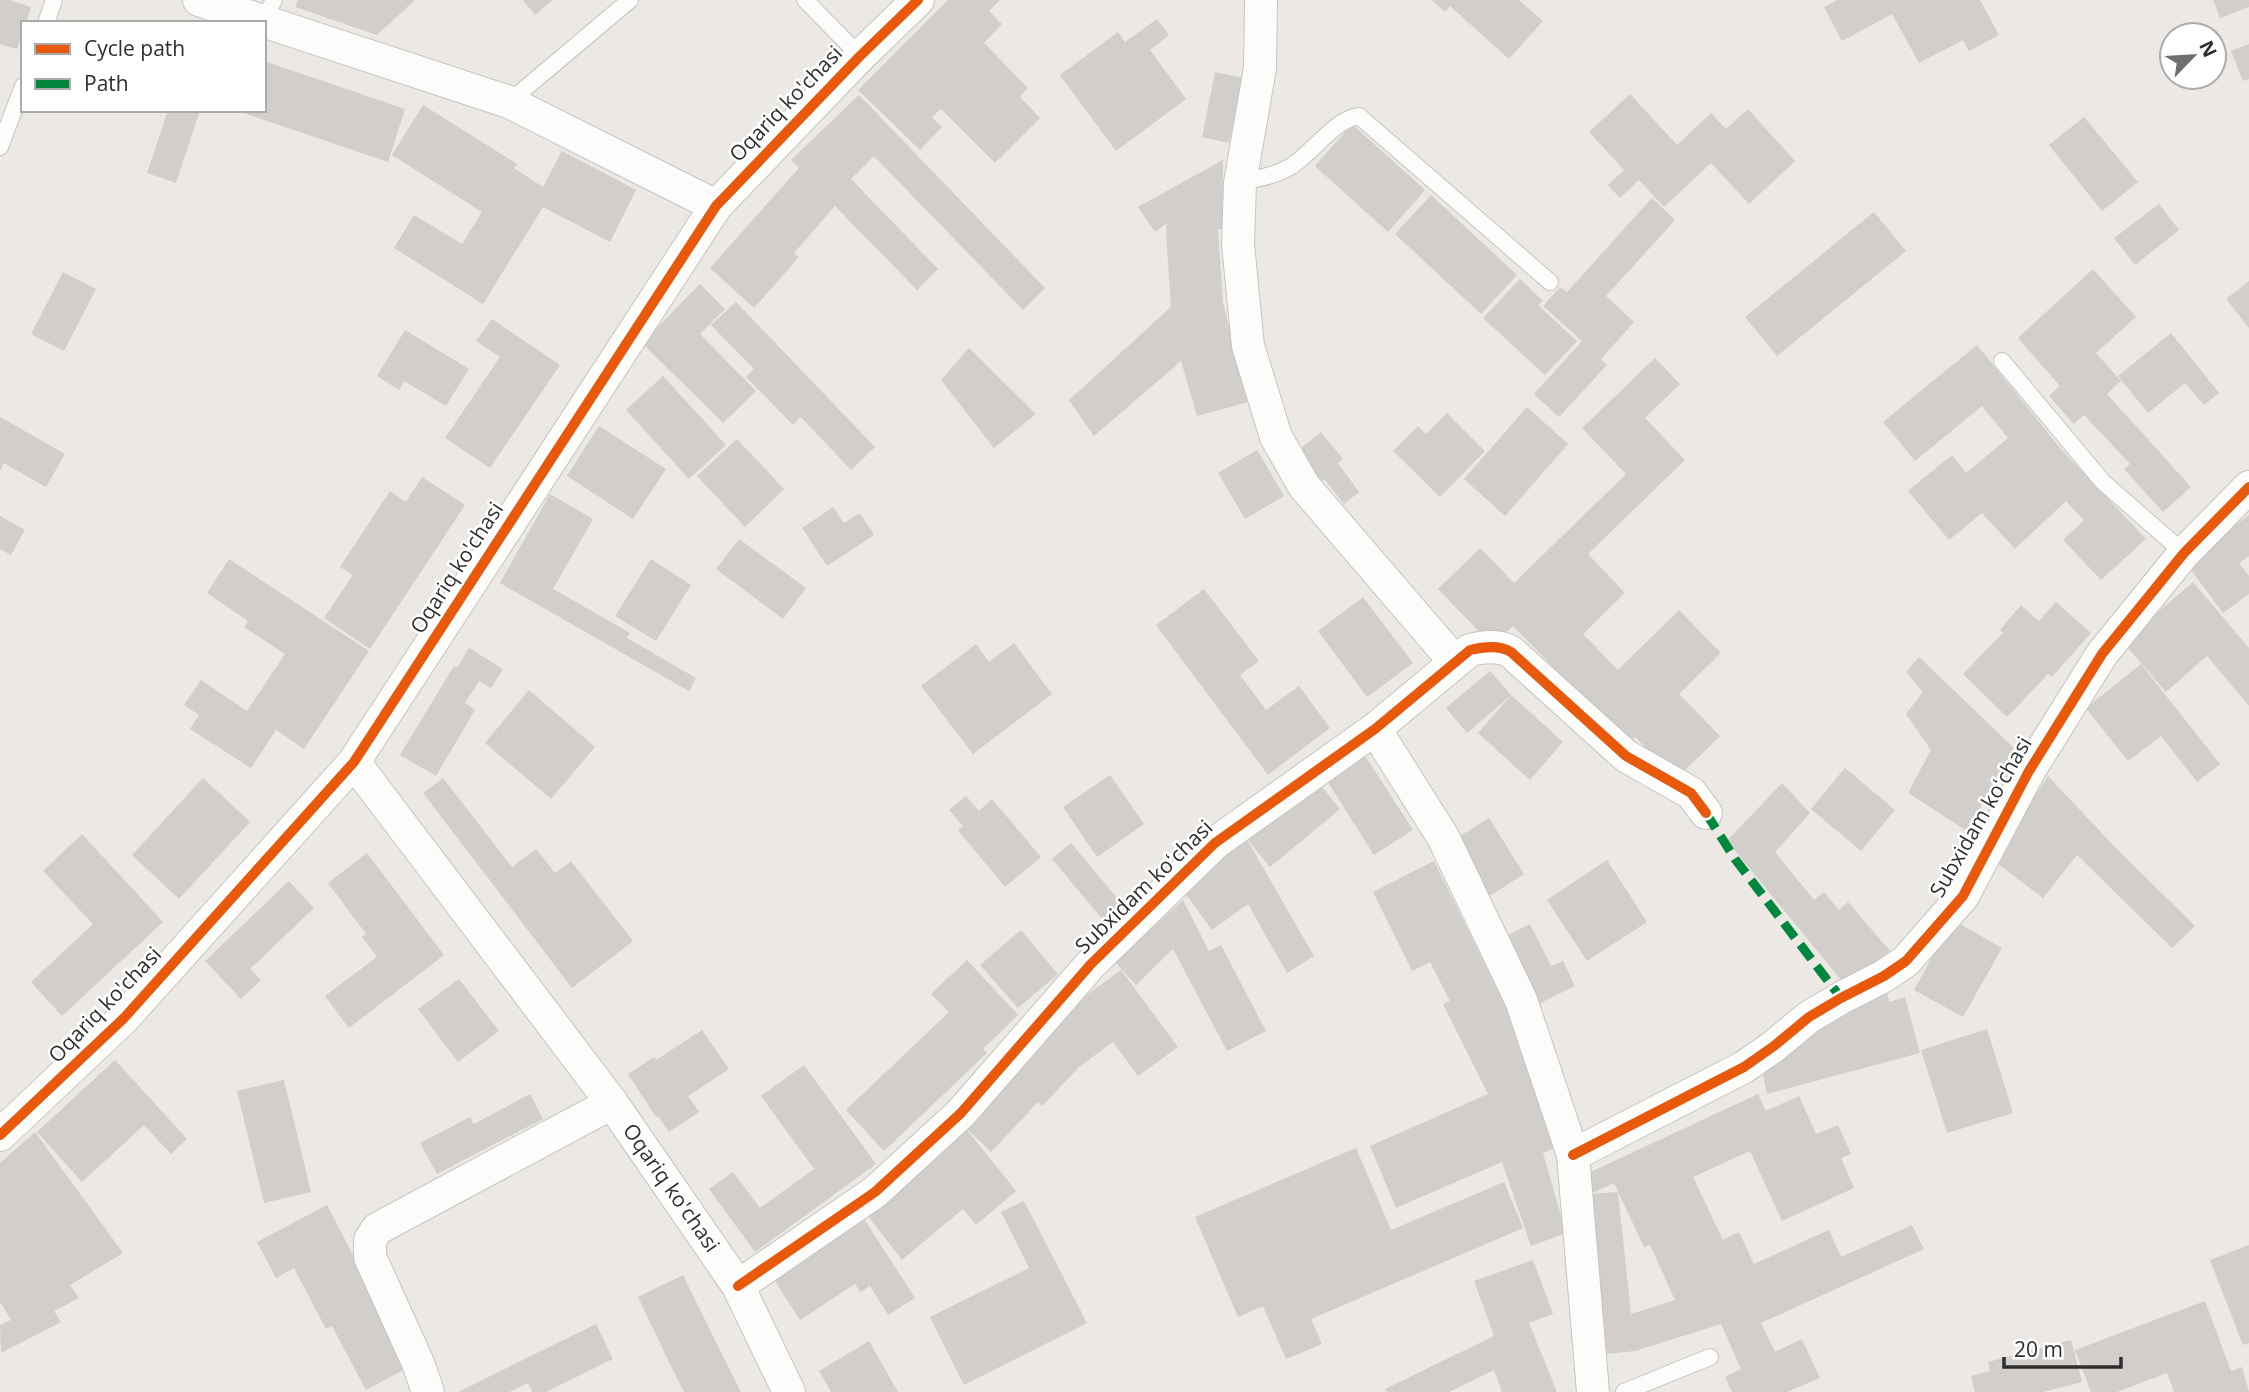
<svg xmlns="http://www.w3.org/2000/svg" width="2249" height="1392" font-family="'Open Sans',sans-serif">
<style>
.building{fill:#d1cecb;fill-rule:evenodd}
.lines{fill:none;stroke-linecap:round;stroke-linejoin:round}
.service-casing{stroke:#c5c4c5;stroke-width:18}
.minor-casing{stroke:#c5c4c5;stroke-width:34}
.service{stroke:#fcfcfb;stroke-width:16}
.minor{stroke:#fcfcfb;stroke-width:32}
.quiet{stroke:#00873e;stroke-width:9;stroke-dasharray:18 9;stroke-linecap:butt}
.cycleway-casing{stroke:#fff;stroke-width:15}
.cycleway{stroke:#e8590c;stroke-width:10}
.labels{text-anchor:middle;stroke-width:5;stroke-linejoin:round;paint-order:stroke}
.street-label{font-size:21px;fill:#2e2e2e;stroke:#fff}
</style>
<rect width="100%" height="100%" fill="#ece8e4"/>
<g class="building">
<polygon points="0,0 9,0 31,7 26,23 23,23 23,31 17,49 0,44"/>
<polygon points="298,0 415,0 377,35 295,7"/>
<polygon points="523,0 553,0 535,15"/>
<polygon points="948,0 1000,0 989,11 1002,24 984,43 1028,88 1020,97 1040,118 995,163 941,109 932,117 942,127 920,150 858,90"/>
<polygon points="1432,0 1519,0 1543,21 1509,59 1450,6 1445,12"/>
<polygon points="1837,0 1980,0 1999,35 1969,51 1963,40 1919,63 1892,14 1842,41 1824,7"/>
<polygon points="2213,0 2249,0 2249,7 2220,18"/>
<polygon points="1157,19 1169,35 1150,50 1186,99 1116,151 1060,75 1118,32 1125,42"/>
<polygon points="2249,44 2249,79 2243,81 2231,51"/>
<polygon points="264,61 405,109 388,162 238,111 264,110"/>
<polygon points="1215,72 1243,78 1229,143 1202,137"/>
<polygon points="1630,94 1677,145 1711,113 1726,129 1748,109 1795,161 1749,204 1711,163 1664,207 1639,180 1620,198 1608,185 1624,170 1589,132"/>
<polygon points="859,95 1045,288 1023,310 874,156 851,179 938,269 917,290 835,206 794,253 799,257 754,308 710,268 799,168 791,160"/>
<polygon points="423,105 517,164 514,168 543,187 562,151 636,190 610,242 543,207 483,304 394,248 414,215 462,244 482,212 392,155"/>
<polygon points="168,110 200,110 176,183 147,173"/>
<polygon points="2084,117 2138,182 2102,211 2049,145"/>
<polygon points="1352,124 1425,190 1388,232 1315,166"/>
<polygon points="1223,160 1222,229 1218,229 1223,303 1248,402 1197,416 1181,361 1094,436 1069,400 1171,307 1166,233 1167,223 1155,232 1138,207"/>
<polygon points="1431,195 1517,275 1481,314 1395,234"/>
<polygon points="1652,198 1675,220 1606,296 1634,322 1601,359 1607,365 1559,417 1534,394 1582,341 1543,306 1560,287 1567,292"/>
<polygon points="2159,204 2179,230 2135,265 2114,238"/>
<polygon points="1874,212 1906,251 1777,356 1745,317"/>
<polygon points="2093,269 2136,317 2096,353 2121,381 2107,394 2191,487 2163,512 2124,469 2130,464 2084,415 2074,424 2049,396 2060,386 2018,338"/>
<polygon points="63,272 96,289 64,351 31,334"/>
<polygon points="1520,279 1543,301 1538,305 1577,341 1545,375 1483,318"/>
<polygon points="2249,281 2249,328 2226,299"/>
<polygon points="700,284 725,309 700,334 756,391 723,423 642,343"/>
<polygon points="736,302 875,447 851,470 801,417 793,425 746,377 754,369 711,325"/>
<polygon points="492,319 560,365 490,468 445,438 500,357 476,341"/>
<polygon points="405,330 469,369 446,406 404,381 399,390 377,376"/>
<polygon points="2171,333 2219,393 2204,405 2185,383 2148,413 2118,376"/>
<polygon points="1977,345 2061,449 2146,539 2101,580 2063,540 2084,520 2066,501 2015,549 1982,513 1949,540 1908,491 1952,455 1966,473 2008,438 1982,406 1915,461 1883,422"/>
<polygon points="969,348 1036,414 994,448 941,380"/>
<polygon points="1655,358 1680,384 1645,418 1685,460 1588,554 1625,593 1583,634 1618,670 1679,610 1721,653 1679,694 1720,736 1676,779 1635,737 1628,743 1513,626 1493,646 1438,589 1480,548 1514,583 1626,474 1582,428"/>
<polygon points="663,376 726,445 689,479 626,410"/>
<polygon points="1527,407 1568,444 1505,516 1464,479"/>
<polygon points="1447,413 1485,451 1440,497 1393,451 1418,426 1426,434"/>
<polygon points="0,417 65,454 46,487 4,463 0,471"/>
<polygon points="599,426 666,469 633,519 567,476"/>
<polygon points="1321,432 1343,459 1338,463 1359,492 1344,504 1324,479 1321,482 1297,451"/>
<polygon points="737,439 784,489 745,527 697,476"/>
<polygon points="1257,450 1284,496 1245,519 1218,473"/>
<polygon points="422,477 465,505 370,649 324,618 353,575 340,567 390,491 406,502"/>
<polygon points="550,494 593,519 553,589 630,633 627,638 696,678 689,691 500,583"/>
<polygon points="833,507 844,523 860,513 874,535 827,566 802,528"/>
<polygon points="2249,515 2249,556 2239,563 2249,576 2249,594 2223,613 2185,562"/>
<polygon points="0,516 25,530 11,555 0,549"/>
<polygon points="739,539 806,588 783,619 716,569"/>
<polygon points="229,559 369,651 304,749 276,730 251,768 190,729 199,715 184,705 201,680 247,711 285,654 244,627 248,621 207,593"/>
<polygon points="651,559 691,585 656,641 615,616"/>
<polygon points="2193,582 2249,648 2249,706 2207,656 2166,692 2123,642"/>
<polygon points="1204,589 1259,661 1240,675 1266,710 1299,686 1330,728 1268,775 1156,625"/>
<polygon points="1363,597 1413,663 1367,697 1318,631"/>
<polygon points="2056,602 2091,633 2052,677 2048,674 2007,717 1963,674 2003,633 2000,630 2021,605 2039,621"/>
<polygon points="1014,643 1052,694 973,754 921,686 976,644 989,662"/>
<polygon points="469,648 503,669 491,688 479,681 465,703 475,710 436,776 400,755 454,666 457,668"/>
<polygon points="1919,657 2014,748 1967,831 1908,793 1931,750 1906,714 1923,692 1906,672"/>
<polygon points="2141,664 2220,764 2197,782 2161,736 2128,761 2086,708"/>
<polygon points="1490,671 1511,695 1467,733 1446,708"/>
<polygon points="529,690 595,747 551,799 485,743"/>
<polygon points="1511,695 1563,742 1530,780 1478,733"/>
<polygon points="1362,751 1413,830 1374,855 1324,776"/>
<polygon points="1845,768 1895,810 1861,851 1811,809"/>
<polygon points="1110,775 1144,824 1097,857 1063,807"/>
<polygon points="2048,776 2113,845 2195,926 2172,948 2077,855 2043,898 1993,860"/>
<polygon points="203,778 250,822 179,899 132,855"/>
<polygon points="443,778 512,867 536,849 555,873 571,861 633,941 572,988 423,793"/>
<polygon points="1317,781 1340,809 1270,867 1247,839"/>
<polygon points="1782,783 1810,813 1775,852 1814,900 1824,892 1839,910 1848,902 1890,951 1847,987 1727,841"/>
<polygon points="966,796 979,811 992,799 1041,857 1005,887 958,830 963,826 949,810"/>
<polygon points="1489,818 1524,874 1485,899 1449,843"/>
<polygon points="82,834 163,922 62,1016 31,982 93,924 43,871"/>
<polygon points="1246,838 1314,956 1287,973 1248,904 1212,930 1184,892"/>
<polygon points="1071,843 1122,904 1103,920 1052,859"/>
<polygon points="367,853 444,955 349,1028 325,996 377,957 362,937 366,934 328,883"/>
<polygon points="1607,860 1647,922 1587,961 1547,900"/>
<polygon points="1434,861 1537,1070 1563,1144 1543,1153 1566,1233 1531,1246 1502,1162 1396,1208 1370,1146 1488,1094 1443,1004 1450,1001 1430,962 1412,971 1373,892"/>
<polygon points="289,881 314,908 250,969 261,980 241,999 205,961"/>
<polygon points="1183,900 1209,951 1221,945 1266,1031 1227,1051 1173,949 1136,985 1115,962"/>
<polygon points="1953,920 2002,948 1963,1017 1914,990"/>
<polygon points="1530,924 1551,966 1563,961 1575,986 1531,1008 1498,940"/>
<polygon points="1021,930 1058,974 1018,1008 980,965"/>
<polygon points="967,960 1018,1015 983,1049 987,1053 884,1151 846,1110 949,1012 931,994"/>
<polygon points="1121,970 1178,1047 1138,1076 1113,1042 1079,1067 1042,1106 1038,1102 991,1152 963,1125 1047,1024"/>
<polygon points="459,979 499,1031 458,1062 418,1009"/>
<polygon points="1887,993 1889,1002 1905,997 1920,1053 1767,1094 1763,1075 1820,1011"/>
<polygon points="1987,1029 2013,1113 1947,1133 1921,1050"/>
<polygon points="702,1030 729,1069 688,1096 699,1112 669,1132 658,1116 656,1117 628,1074 654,1057 656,1060"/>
<polygon points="115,1060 187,1139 171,1154 144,1125 82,1182 37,1132"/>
<polygon points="804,1065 876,1164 755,1252 709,1189 733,1172 760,1208 814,1169 761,1096"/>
<polygon points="284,1080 311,1192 264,1203 237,1091"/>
<polygon points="530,1094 543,1119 437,1174 420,1143 470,1117 474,1124"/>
<path d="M1758,1094L1766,1111L1799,1096L1816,1134L1838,1125L1851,1154L1841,1158L1854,1188L1782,1221L1750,1151L1693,1177L1723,1240L1739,1232L1754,1264L1829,1230L1841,1257L1912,1225L1924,1249L1761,1323L1775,1352L1802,1339L1820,1378L1787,1392H1732L1725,1377L1741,1369L1721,1324L1635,1351L1607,1354L1590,1194L1582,1176ZM1614,1183L1644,1247L1650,1245L1675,1300L1631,1314L1618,1192L1590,1194Z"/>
<polygon points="963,1125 1016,1191 976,1225 963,1209 902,1260 868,1216"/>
<polygon points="35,1132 123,1253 70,1285 79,1298 54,1311 61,1322 1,1353 0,1325 11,1320 0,1302 0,1163"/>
<polygon points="1356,1148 1391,1230 1504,1182 1523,1228 1311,1319 1322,1344 1286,1359 1263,1306 1238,1317 1195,1217"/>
<polygon points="1024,1201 1087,1323 964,1385 930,1317 1029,1268 1001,1212"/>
<polygon points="327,1205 411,1366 366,1390 332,1326 326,1329 294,1268 276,1278 257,1242"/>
<polygon points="864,1219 915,1298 888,1315 870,1286 860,1292 855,1284 800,1320 773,1278"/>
<polygon points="2249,1245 2249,1343 2243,1345 2210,1260"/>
<polygon points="1533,1260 1553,1314 1529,1323 1557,1392 1502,1392 1494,1370 1449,1392 1387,1392 1385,1389 1494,1336 1474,1281"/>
<polygon points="683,1275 713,1336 741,1392 684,1392 667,1358 638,1297"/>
<polygon points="2205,1301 2231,1371 2242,1367 2249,1392 2174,1392 2167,1373 2117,1392 2091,1392 2075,1350"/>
<polygon points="596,1324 613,1359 546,1392 532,1392 528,1383 509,1392 458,1392"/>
<polygon points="2071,1340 2082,1382 2043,1392 1975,1392 1971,1376 1990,1371 1988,1362"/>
<polygon points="869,1341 898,1392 831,1392 819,1371"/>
</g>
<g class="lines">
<g class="service-casing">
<g id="service">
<polyline points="805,0 860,56"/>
<polyline points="263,21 274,0"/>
<polyline points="46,23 54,0"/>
<polyline points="509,102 630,0"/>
<polyline points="0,147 23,86"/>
<path d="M1240,183C1259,178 1281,175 1297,162C1317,147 1335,120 1359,116L1550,282"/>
<polyline points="2002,361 2103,482 2184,553"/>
<polyline points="1624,1392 1710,1357"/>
</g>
</g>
<g class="minor-casing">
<g id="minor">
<polyline points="199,0 509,102 716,206"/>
<polyline points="1261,0 1260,68 1240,183 1238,244 1248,346 1276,437 1304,486 1455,662"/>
<polyline points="1375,729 1443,837 1521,1000 1573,1155 1593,1392"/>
<polyline points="354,762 612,1103 738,1286 789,1392"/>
<polyline points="0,1135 124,1018 354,762 716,206 860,56 918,0"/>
<polyline points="1573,1155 1744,1067 1774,1046 1809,1017 1841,998 1884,976 1906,961 1963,896 2029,771 2102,654 2184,553 2249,487"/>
<path d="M738,1286L875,1192L961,1113L1091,964L1215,843L1375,729L1470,650C1482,647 1500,645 1511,652L1626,756L1691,793L1706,813"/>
<polyline points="428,1392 418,1363 370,1257 370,1240 377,1229 612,1103"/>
</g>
</g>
<use href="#service" class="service"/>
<use href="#minor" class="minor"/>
<polyline class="quiet" points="1706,813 1735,859 1841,998"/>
<g class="cycleway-casing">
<g id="cycleway">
<polyline points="0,1135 124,1018 354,762 716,206 860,56 918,0"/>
<polyline points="1573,1155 1744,1067 1774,1046 1809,1017 1841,998 1884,976 1906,961 1963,896 2029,771 2102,654 2184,553 2249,487"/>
<path d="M738,1286L875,1192L961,1113L1091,964L1215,843L1375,729L1470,650C1482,647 1500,645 1511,652L1626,756L1691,793L1706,813"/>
</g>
</g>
<use href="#cycleway" class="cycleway"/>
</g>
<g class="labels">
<g class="street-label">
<text transform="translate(786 104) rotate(-46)" y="7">Oqariq ko'chasi</text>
<text transform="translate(457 568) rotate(-57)" y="7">Oqariq ko'chasi</text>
<text transform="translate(1981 817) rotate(-60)" y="7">Subxidam koʻchasi</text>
<text transform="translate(1144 887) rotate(-44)" y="7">Subxidam koʻchasi</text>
<text transform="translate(105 1005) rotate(-46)" y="7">Oqariq ko'chasi</text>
<text transform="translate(671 1188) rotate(55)" y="7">Oqariq ko'chasi</text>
</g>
</g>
<rect x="21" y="21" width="245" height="91" fill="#ffffff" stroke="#ababab" stroke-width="2"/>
<rect x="35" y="44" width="35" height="10" fill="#e8590c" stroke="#ababab" stroke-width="2"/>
<text x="84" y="56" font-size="21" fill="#2e2e2e">Cycle path</text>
<rect x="35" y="79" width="35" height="10" fill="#00873e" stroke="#ababab" stroke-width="2"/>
<text x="84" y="91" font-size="21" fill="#2e2e2e">Path</text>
<g transform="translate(2193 56) rotate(65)"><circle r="33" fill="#ffffff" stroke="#ababab" stroke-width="2"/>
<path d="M0-5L12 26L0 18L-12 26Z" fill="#706f6e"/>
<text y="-10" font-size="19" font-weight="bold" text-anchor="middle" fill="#2e2e2e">N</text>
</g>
<path d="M2004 1357v10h117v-10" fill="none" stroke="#2e2e2e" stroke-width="3.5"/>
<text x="2014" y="1357" font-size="21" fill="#2e2e2e" stroke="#ffffff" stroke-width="5" paint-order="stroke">20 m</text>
</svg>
